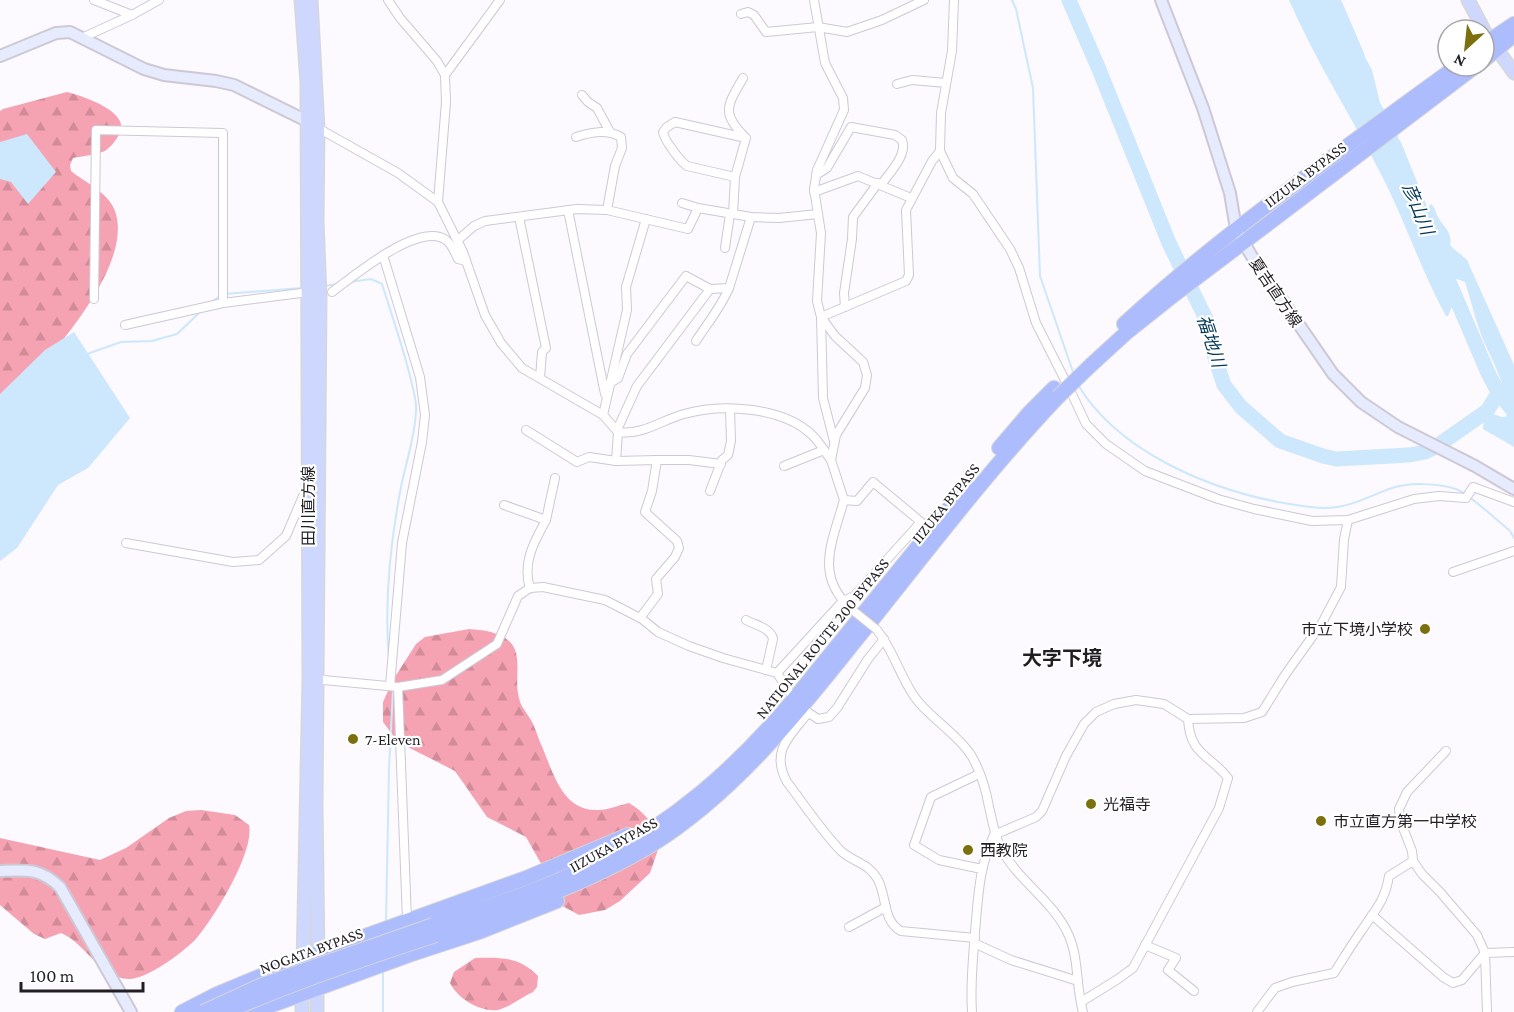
<svg xmlns="http://www.w3.org/2000/svg" width="1514" height="1012" font-family="'Crimson Pro','Noto Sans JP',serif">
<style>
.forest{fill:url(#forest-firs)}
.water{fill:#cde7fc}
.lines{fill:none;stroke-linecap:round;stroke-linejoin:round}
.stream{stroke:#cde7fc;stroke-width:2}
.river{stroke:#cde7fc;stroke-width:15}
.street-casing{stroke:#cec8d5;stroke-width:10}
.secondary-casing{stroke:#cec8d5;stroke-width:14}
.primary-casing{stroke:#d7d7d8;stroke-width:15}
.highway-casing{stroke:#d7d7d8;stroke-width:16}
.street{stroke:#fff;stroke-width:8}
.secondary{stroke:#e6ebfe;stroke-width:10}
.primary{stroke:#ced7fd;stroke-width:12}
.highway{stroke:#adbcfc;stroke-width:14}
.street-bridge-casing{stroke:#cec8d5;stroke-width:10;stroke-linecap:butt}
.highway-bridge-casing{stroke:#d7d7d8;stroke-width:16;stroke-linecap:butt}
.street-bridge{stroke:#fff;stroke-width:8}
.highway-bridge{stroke:#adbcfc;stroke-width:14}
.poi-dot{fill:#7c6f0d;stroke:#fff;stroke-width:2}
.labels{text-anchor:middle;stroke-width:4.5;stroke-linejoin:round;paint-order:stroke}
.street-label{font-size:16px;fill:#221f24;stroke:#fff}
.poi-label{font-size:16px;fill:#221f24;stroke:#fff;text-anchor:start}
.water-label{font-size:18px;font-style:italic;fill:#04395a;stroke:#fff}
.quarter-label{font-size:20px;font-weight:bold;fill:#221f24;stroke:#fff}
</style>
<defs>
<pattern id="forest-firs" width="22" height="20" patternUnits="userSpaceOnUse" patternTransform="scale(1.5)"><rect width="22" height="20" fill="#f5a3b2"/><path d="M5 1l3.5 6h-7zM16 11l3.5 6h-7z" fill="#d28c99"/></pattern>
</defs>
<rect width="100%" height="100%" fill="#fcf9ff"/>
<g class="forest">
<path d="M67,92C82,96 130,111 120,133C117,139 111,147 105,151C97,155 82,156 73,158L70,165L71,171C86,183 108,192 115,211C136,270 37,371 0,412V111L3,109Z"/>
<path d="M469,629C483,630 501,632 511,643C522,656 515,678 518,693C520,706 523,707 529,717C534,724 537,734 540,742C552,768 561,812 598,810C609,810 619,805 629,803C644,812 654,824 661,841L650,873L620,901L605,910L579,915L557,903L545,880L543,867L526,837L487,817L455,771L398,742L383,722V702L393,680L416,644L425,637Z"/>
<path d="M201,810L235,815L249,825C255,852 213,920 195,940C182,953 146,980 128,979C98,977 86,943 61,933L45,939L34,934L0,905V838L100,860L126,848L169,818L186,811Z"/>
<path d="M475,958C501,957 520,957 538,976L537,987L533,992C522,997 510,1007 498,1010C480,1012 458,999 450,983L454,972Z"/>
</g>
<g class="water">
<path d="M1289,0H1335L1339,7L1344,33L1361,50L1372,70L1380,103L1398,134L1399,150L1403,159L1401,168L1425,219L1428,218L1427,209L1431,204C1436,208 1435,212 1438,217C1443,226 1453,233 1450,245C1455,251 1461,254 1467,260L1514,365V447L1483,429L1484,415L1486,412L1502,417H1506C1514,399 1489,354 1482,337C1475,319 1471,300 1465,282L1457,279L1451,283L1454,302L1448,316H1446C1421,270 1405,221 1381,174C1351,116 1315,60 1289,0Z"/>
<polygon points="27,134 56,172 28,204 11,182 0,179 0,142"/>
<polygon points="74,332 130,418 88,468 58,485 17,548 0,561 0,394 45,350"/>
</g>
<g class="lines">
<g class="stream">
<polyline points="1012,0 1016,9 1033,88 1040,276 1074,375"/>
<path d="M350,282L371,279L382,284C392,316 403,347 411,380C413,390 417,401 416,411C415,437 406,462 401,487C390,544 384,602 389,659"/>
<polyline points="323,286 338,284"/>
<polyline points="207,305 223,294 302,288"/>
<polyline points="87,354 121,342 152,341 177,334 201,311"/>
<path d="M1078,385C1118,451 1206,488 1278,502C1297,505 1318,510 1337,507C1355,505 1372,495 1389,489C1409,482 1436,483 1456,489C1468,493 1499,522 1510,531L1514,538"/>
<polyline points="386,922 389,769 393,689"/>
<polyline points="383,970 383,1012"/>
</g>
<g class="river">
<polyline points="1069,0 1098,67 1169,243 1209,325 1215,358 1224,385 1241,407 1280,441 1323,456 1336,459 1409,455 1425,452 1437,446 1487,411 1499,392"/>
<polyline points="1333,0 1357,56"/>
<polyline points="1394,145 1422,214"/>
<polyline points="1444,270 1488,373 1497,390 1514,412"/>
</g>
<g class="street-casing">
<g id="street">
<polyline points="94,0 132,15"/>
<polyline points="388,0 400,18 437,61 445,75 446,102 438,202"/>
<polyline points="814,0 825,63 843,98 844,110 817,170 814,189 821,233 817,301 821,317 835,336 863,362 867,375 865,388 836,435 831,460 844,500"/>
<polyline points="954,0 952,51 941,113 940,151 953,178 973,194 1010,249 1019,268 1036,323 1071,392 1086,424 1106,444 1145,471 1218,499 1254,509 1312,521 1348,520 1414,499 1439,496 1466,498 1473,487 1514,502"/>
<polyline points="741,14 748,12 754,15 766,32 818,27 847,32 882,20 924,0"/>
<polyline points="84,37 132,15 159,0"/>
<polyline points="445,75 500,0"/>
<path d="M743,78C728,105 720,112 745,137"/>
<polyline points="897,84 912,80 946,83"/>
<polyline points="582,95 588,102 597,108 610,132"/>
<path d="M316,127L398,173L438,202L463,252L485,315L501,343L522,368L603,415L618,432C641,436 662,420 684,414C721,403 782,407 811,434C819,441 825,452 831,460"/>
<path d="M576,137C592,132 606,129 621,137L622,148L615,166L607,210"/>
<path d="M816,175L827,168L851,127L895,135L902,140C908,155 889,173 881,185"/>
<polyline points="814,192 858,176 911,198"/>
<polyline points="682,203 698,208"/>
<polyline points="568,210 605,394"/>
<path d="M733,214L735,177L746,138L675,122L667,127L663,132C664,140 680,161 687,166L735,177"/>
<polyline points="519,217 546,348 542,352 540,378"/>
<polyline points="458,240 474,226 485,221 577,209 607,210 688,229 698,208 751,217 779,218 818,214"/>
<polyline points="725,248 730,214"/>
<polyline points="383,255 420,377 425,415 422,442 402,543 390,686"/>
<path d="M332,292C354,276 419,221 446,240C452,244 455,253 458,259L466,261"/>
<polyline points="94,299 96,130 223,133 223,303"/>
<polyline points="845,307 844,293 852,239 853,217 878,183"/>
<polyline points="125,325 223,303 309,292"/>
<path d="M696,341C707,324 721,307 729,288"/>
<polyline points="610,383 618,378 627,354 686,276 710,289 729,288 751,217"/>
<polyline points="603,415 627,310 626,287 646,219"/>
<polyline points="526,430 577,462 589,457 616,461"/>
<polyline points="617,430 637,386 710,289"/>
<polyline points="618,432 616,461 657,460 652,491 645,512 677,541 679,548 675,557 656,579 658,594 640,618"/>
<polyline points="834,441 823,398 821,317 906,281 909,275 906,210 932,161 940,151"/>
<polyline points="657,460 689,460 721,464"/>
<polyline points="784,466 824,450"/>
<polyline points="710,491 722,460 728,455 731,441 730,409"/>
<path d="M504,505L546,520C534,542 522,563 530,588"/>
<polyline points="546,520 555,478"/>
<polyline points="126,543 233,562 259,560 286,536 306,489"/>
<polyline points="1453,572 1514,551"/>
<path d="M746,620C755,625 771,628 773,639L766,670"/>
<path d="M876,629C892,647 900,676 914,696C928,717 956,732 971,755C980,770 986,790 989,807C993,822 994,836 1002,850C1019,882 1054,901 1069,936C1079,959 1076,988 1083,1012"/>
<path d="M777,673L843,601L854,596L921,522L873,482L857,501L844,500C833,541 814,574 850,608"/>
<polyline points="313,679 398,687 442,680 497,644 518,596 530,588 543,587 605,600 642,619 658,632 689,646 723,658 777,673 794,699"/>
<polyline points="398,687 407,920"/>
<polyline points="806,711 818,719 829,717 837,708 868,659 884,639"/>
<path d="M808,713C790,736 770,751 787,782C803,803 823,833 841,851C853,862 868,863 877,878C887,894 882,921 901,931L975,938"/>
<polyline points="1446,751 1407,792 1399,809 1400,820 1412,851 1413,861 1422,874 1440,892 1477,935 1485,953 1487,1012"/>
<polyline points="979,774 931,797 914,845 939,860 982,869"/>
<polyline points="1372,915 1443,977 1453,983 1462,980 1485,953 1514,952"/>
<polyline points="849,927 886,907"/>
<polyline points="974,943 1011,960 1078,981"/>
<polyline points="1145,945 1176,958 1168,970 1194,991"/>
<path d="M1081,1002L1118,979L1133,968L1219,808L1228,778C1209,754 1190,755 1188,719"/>
<path d="M972,1012C970,985 973,959 975,932C978,898 979,866 994,835L1036,817L1042,811L1066,756L1084,724L1096,712L1114,704L1136,700L1164,704L1188,719L1244,718L1262,712L1285,675L1322,623L1341,587L1344,539L1348,520"/>
<path d="M1257,1012L1275,988L1292,982L1334,973C1343,959 1352,944 1362,930C1375,910 1385,901 1389,876L1413,861"/>
</g>
</g>
<g class="secondary-casing">
<g id="secondary">
<polyline points="1161,0 1203,108 1230,193 1236,229 1251,255 1333,374 1361,402 1398,427 1475,466 1514,489"/>
<polyline points="0,56 56,33 70,32 144,69 164,75 216,81 234,85 307,121"/>
<path d="M0,871C27,870 40,868 60,887L131,1012"/>
</g>
</g>
<g class="primary-casing">
<g id="primary">
<polyline points="301,0 307,82 309,678 303,966"/>
<polyline points="311,0 318,129 317,221 320,297 316,806 318,960"/>
<polyline points="1468,0 1484,30"/>
<polyline points="1484,31 1514,73"/>
<polyline points="302,1012 302,986"/>
<polyline points="317,1012 317,980"/>
</g>
</g>
<g class="highway-casing">
<g id="highway">
<polyline points="1484,44 1514,24"/>
<polyline points="1484,60 1514,35"/>
<path d="M1124,324C1227,229 1344,149 1457,66"/>
<polyline points="1091,365 1126,333 1170,298 1476,66"/>
<polyline points="999,448 1029,413 1054,388"/>
<path d="M433,925C488,906 544,890 595,863C675,821 736,768 794,699L967,486"/>
<path d="M436,935C510,910 583,886 650,846C731,796 794,718 852,645C920,561 984,475 1058,397"/>
<polyline points="182,1012 215,995 304,958 526,878 628,835"/>
<polyline points="253,1012 412,954 479,932 557,901"/>
</g>
</g>
<use href="#street" class="street"/>
<use href="#secondary" class="secondary"/>
<use href="#primary" class="primary"/>
<use href="#highway" class="highway"/>
<g class="street-bridge-casing">
<polyline id="street-bridge" points="850,608 876,629"/>
</g>
<g class="highway-bridge-casing">
<g id="highway-bridge">
<polyline points="1058,397 1091,365"/>
<polyline points="203,1012 262,985 433,925"/>
<path d="M226,1012C294,982 365,958 436,935"/>
</g>
</g>
<use href="#street-bridge" class="street-bridge"/>
<use href="#highway-bridge" class="highway-bridge"/>
</g>
<g class="poi-dot">
<circle cx="1425" cy="629" r="6"/>
<circle cx="353" cy="739" r="6"/>
<circle cx="1091" cy="804" r="6"/>
<circle cx="1321" cy="821" r="6"/>
<circle cx="968" cy="850" r="6"/>
</g>
<g class="labels">
<g class="street-label">
<text transform="translate(1305 174) rotate(-37)" y="6">IIZUKA BYPASS</text>
<text transform="translate(1276 292) rotate(56)" y="6">夏吉直方線</text>
<text transform="translate(945 503) rotate(-51)" y="6">IIZUKA BYPASS</text>
<text transform="translate(308 506) rotate(-90)" y="6">田川直方線</text>
<text transform="translate(822 638) rotate(-51)" y="6">NATIONAL ROUTE 200 BYPASS</text>
<text transform="translate(613 844) rotate(-29)" y="6">IIZUKA BYPASS</text>
<text transform="translate(311 950) rotate(-20)" y="6">NOGATA BYPASS</text>
</g>
<g class="poi-label">
<text x="1413" y="635" text-anchor="end">市立下境小学校</text>
<text x="365" y="745">7-Eleven</text>
<text x="1103" y="810">光福寺</text>
<text x="1333" y="827">市立直方第一中学校</text>
<text x="980" y="856">西教院</text>
</g>
<g class="water-label">
<text transform="translate(1418 209) rotate(68)" y="6">彦山川</text>
<text transform="translate(1211 341) rotate(72)" y="6">福地川</text>
</g>
<g class="quarter-label">
<text x="1062" y="665">大字下境</text>
</g>
</g>
<g transform="translate(1466 48) rotate(207)"><circle r="28" fill="#ffffff" stroke="#a7a5a7" stroke-width="1.5"/>
<path d="M0-4.5L10 22L0 15L-10 22Z" fill="#7c6f0d"/>
<text y="-9" font-size="16" font-weight="bold" text-anchor="middle" fill="#221f24">N</text>
</g>
<path d="M21 982v9h122v-9" fill="none" stroke="#221f24" stroke-width="3"/>
<text x="30" y="982" font-size="18" fill="#221f24" stroke="#ffffff" stroke-width="4.5" paint-order="stroke">100 m</text>
</svg>
